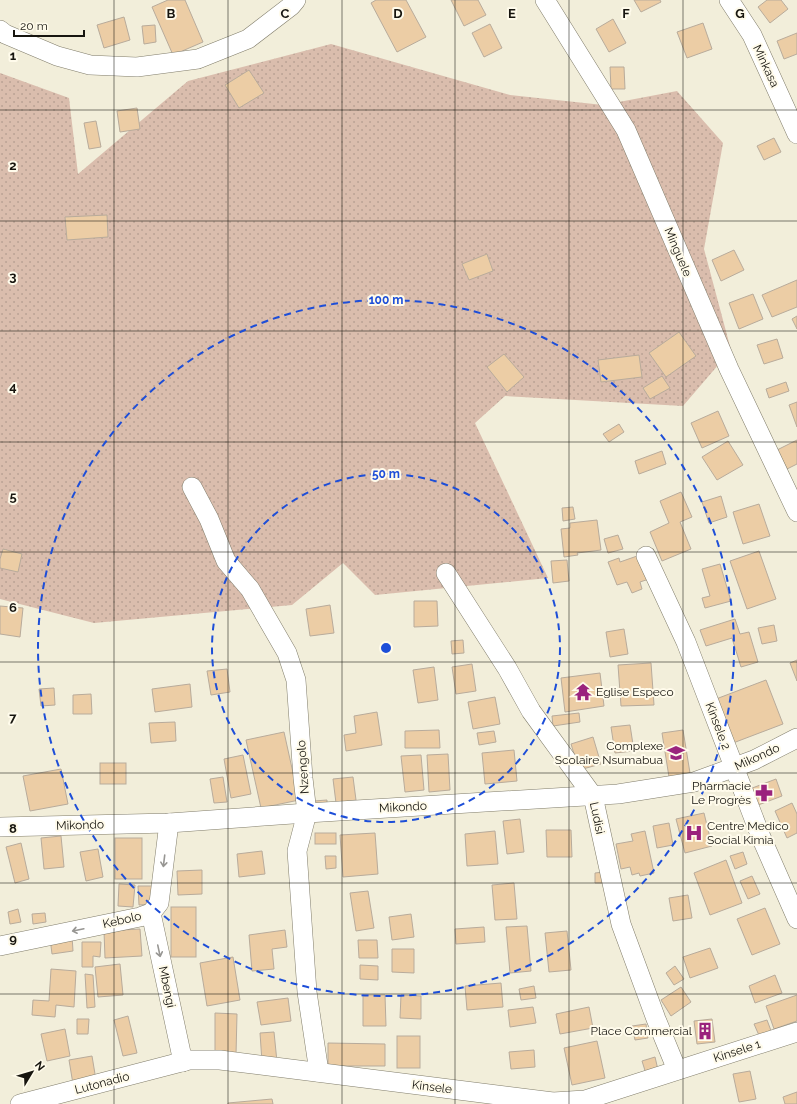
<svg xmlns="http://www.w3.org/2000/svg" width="797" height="1104" font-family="Raleway,sans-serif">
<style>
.grass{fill:url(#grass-dots)}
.building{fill:#eccda5;stroke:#b8ab9b}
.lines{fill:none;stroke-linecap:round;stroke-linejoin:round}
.street-casing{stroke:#817d6b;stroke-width:20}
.street{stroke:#fff;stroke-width:19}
.oneway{stroke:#979693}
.grid{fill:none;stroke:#17150f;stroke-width:1;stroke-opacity:0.55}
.ring{fill:none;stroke:#1d4ed8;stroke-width:2;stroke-dasharray:7 5}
.labels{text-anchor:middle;stroke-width:4;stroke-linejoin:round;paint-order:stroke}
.street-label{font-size:12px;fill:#17150f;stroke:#fffbeb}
.poi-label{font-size:12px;fill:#17150f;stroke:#fffbeb;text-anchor:end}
.grid-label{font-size:13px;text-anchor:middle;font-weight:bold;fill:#17150f;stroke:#fffbeb;stroke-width:4;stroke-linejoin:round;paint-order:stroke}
.centre{fill:#1d4ed8;stroke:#fffbeb;stroke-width:2}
.ring-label{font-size:12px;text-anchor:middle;font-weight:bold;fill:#1d4ed8;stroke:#fffbeb;stroke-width:4;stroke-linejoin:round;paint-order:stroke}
</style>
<defs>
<pattern id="grass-dots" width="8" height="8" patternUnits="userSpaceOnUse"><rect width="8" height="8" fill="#dabdad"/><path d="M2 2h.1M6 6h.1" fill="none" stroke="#baa294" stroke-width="1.8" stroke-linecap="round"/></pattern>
</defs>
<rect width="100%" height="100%" fill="#f2eeda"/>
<polygon class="grass" points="331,44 510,95 603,105 677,91 723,143 704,249 731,350 683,406 505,396 475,423 548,578 375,595 343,563 292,605 94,623 0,599 0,73 69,98 78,174 188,81"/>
<g class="building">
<polygon points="168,0 185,0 203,42 173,55 152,7"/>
<polygon points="376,0 406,0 426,37 397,52 371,3"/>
<polygon points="451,0 478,0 486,15 464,26"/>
<polygon points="634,0 660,0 661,2 641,12"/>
<polygon points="767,0 781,0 788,9 770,23 758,7"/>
<polygon points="124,17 130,40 104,48 97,25"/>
<polygon points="613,19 626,43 609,52 596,29"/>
<polygon points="703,23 712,49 687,58 677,32"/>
<polygon points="490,24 502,48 484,57 472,33"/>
<polygon points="155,25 156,42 144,44 142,26"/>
<polygon points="797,33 797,54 784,59 777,41"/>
<polygon points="610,67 624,67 625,89 611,89"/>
<polygon points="249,70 264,93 239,108 225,85"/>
<polygon points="137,108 140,129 120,132 117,111"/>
<polygon points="96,121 101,147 89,149 84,123"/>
<polygon points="774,138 781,152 764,160 757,146"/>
<polygon points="107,215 108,237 67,240 65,217"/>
<polygon points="734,250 744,270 721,281 712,260"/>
<polygon points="487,254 493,271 469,280 462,264"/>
<polygon points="797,280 797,307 772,317 762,295"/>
<polygon points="753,294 763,319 739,329 729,303"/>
<polygon points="797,316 797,329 792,319"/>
<polygon points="679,332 696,356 666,377 649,353"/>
<polygon points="777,339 783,358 764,364 757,345"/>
<polygon points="504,354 524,377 507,392 487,367"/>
<polygon points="639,355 642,377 601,382 598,360"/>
<polygon points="662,376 670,388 650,399 643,388"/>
<polygon points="786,382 789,391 769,398 766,389"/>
<polygon points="797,402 797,427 789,405"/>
<polygon points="718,411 729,436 702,448 691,423"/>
<polygon points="619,424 624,432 609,442 603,434"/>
<polygon points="797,440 797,464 787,469 777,450"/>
<polygon points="728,441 743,465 717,480 702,457"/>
<polygon points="662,451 666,464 639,474 635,461"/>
<polygon points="681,492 692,517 680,522 691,549 662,561 650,532 669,523 660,501"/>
<polygon points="721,496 727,517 709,523 702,502"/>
<polygon points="759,504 770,536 743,544 733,512"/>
<polygon points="573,507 575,519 563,521 562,508"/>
<polygon points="597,520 601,550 577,553 578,555 564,557 561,529 570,528 570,523"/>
<polygon points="618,535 623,549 608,553 604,539"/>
<polygon points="3,549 22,554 18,572 0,568 0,559"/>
<polygon points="759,551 776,599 747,609 730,561"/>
<polygon points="640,555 649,579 640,582 642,589 632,593 627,582 617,585 608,562 619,558 620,562"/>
<polygon points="567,560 569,581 553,583 551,561"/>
<polygon points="720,564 731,601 705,608 702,598 710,596 702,569"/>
<polygon points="414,601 437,601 438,626 414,627"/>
<polygon points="330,605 334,633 310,636 306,609"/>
<polygon points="0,606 23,608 20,637 0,634"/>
<polygon points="735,619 740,634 749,632 758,662 741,667 732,638 706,646 700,630"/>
<polygon points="774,625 777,641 762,644 758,628"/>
<polygon points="624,629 628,654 610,657 606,632"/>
<polygon points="463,640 464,653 452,654 451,641"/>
<polygon points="797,660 797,681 790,663"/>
<polygon points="651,663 654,705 621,706 618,665"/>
<polygon points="472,664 476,691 456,694 452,667"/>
<polygon points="434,667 438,700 418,703 413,670"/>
<polygon points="227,669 230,692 211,695 207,671"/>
<polygon points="600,673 604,706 565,712 561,678"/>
<polygon points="766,680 783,724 733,743 716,699"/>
<polygon points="190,684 192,707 155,712 152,689"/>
<polygon points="54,688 55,705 41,706 39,689"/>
<polygon points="91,694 92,714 73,714 73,695"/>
<polygon points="495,697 500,724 473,729 468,702"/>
<polygon points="377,712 382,745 346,751 344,735 356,733 354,716"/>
<polygon points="579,713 580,722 553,726 552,716"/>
<polygon points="175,722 176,741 151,743 149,723"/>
<polygon points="630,725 634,751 615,753 611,727"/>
<polygon points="439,730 440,748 405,748 405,731"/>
<polygon points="683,730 690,773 669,777 662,733"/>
<polygon points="494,731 496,742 479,745 477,733"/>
<polygon points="284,732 299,800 261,808 246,740"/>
<polygon points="593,737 601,764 579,770 571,744"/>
<polygon points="514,750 517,781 485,784 482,753"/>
<polygon points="448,754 450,790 429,792 427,755"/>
<polygon points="243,755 251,794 231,798 224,759"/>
<polygon points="421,755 424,790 405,792 401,756"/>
<rect x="100" y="763" width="26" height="21"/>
<polygon points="61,769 68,804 30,811 23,776"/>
<polygon points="223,777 227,802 214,803 210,779"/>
<polygon points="353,777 356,800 336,803 333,779"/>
<polygon points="776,779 782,796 753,807 747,790"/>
<polygon points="327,800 327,809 314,810 314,801"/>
<polygon points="792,803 797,814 797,833 787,838 775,811"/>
<polygon points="704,813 712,846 685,853 676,819"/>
<polygon points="520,819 524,852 507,854 503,821"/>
<polygon points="669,823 673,845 657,848 653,826"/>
<polygon points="546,830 571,830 572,857 547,857"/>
<polygon points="495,831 498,864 467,866 465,834"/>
<polygon points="645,831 654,873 640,876 639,873 632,875 630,867 621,869 616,844 633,841 631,834"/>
<rect x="315" y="833" width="21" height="11"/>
<polygon points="375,833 378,874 343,877 340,835"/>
<polygon points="61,836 64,867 44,869 41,838"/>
<rect x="115" y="838" width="27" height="41"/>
<polygon points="21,843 29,879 15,883 6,847"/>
<polygon points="98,849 103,877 86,881 80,852"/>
<polygon points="262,851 265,874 239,877 237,854"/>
<polygon points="743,852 747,864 735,869 730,856"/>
<polygon points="325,856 336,856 336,868 326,869"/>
<polygon points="726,860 742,903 710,915 694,873"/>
<polygon points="202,870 202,894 178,895 177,871"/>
<polygon points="603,872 604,883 595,883 595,873"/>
<polygon points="752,876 760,894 748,899 740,881"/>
<polygon points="514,883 517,919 495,920 492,885"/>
<polygon points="119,884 135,885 133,907 118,906"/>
<polygon points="138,886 156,886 156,904 139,905"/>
<polygon points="368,891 374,928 356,931 350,893"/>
<polygon points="688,895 692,918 673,921 669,898"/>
<rect x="171" y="907" width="25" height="50"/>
<polygon points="765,908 780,944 752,955 737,919"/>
<polygon points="18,909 21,922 10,924 8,912"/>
<polygon points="45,913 46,922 33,924 32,914"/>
<polygon points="411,914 414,937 392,940 389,917"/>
<polygon points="527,926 531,971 510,973 506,927"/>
<polygon points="484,927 485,942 456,944 455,929"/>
<polygon points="140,929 142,956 105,958 104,931"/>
<polygon points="285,930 287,947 272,949 274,969 252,971 249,935"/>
<polygon points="567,931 571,970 549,972 545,933"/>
<polygon points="72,936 73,951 52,954 50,938"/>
<polygon points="358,940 377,940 378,958 359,958"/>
<polygon points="82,942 101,942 100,957 93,956 93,967 82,967"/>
<polygon points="710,948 718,968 690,978 683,957"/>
<polygon points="392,949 414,949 414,973 392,972"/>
<polygon points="233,957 240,1000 207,1006 200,963"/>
<polygon points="120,964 123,995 98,997 95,967"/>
<polygon points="360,965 378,966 378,980 360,979"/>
<polygon points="675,966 684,979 674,985 666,973"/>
<polygon points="51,969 76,971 74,1007 56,1005 55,1017 32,1015 33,1000 49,1001"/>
<polygon points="85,974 93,975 95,1007 87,1008"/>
<polygon points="775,975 782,993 755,1003 749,986"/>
<polygon points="501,983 503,1007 467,1010 465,986"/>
<polygon points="534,986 536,998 521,1000 519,989"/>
<polygon points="681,987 691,1002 671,1016 661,1000"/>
<polygon points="363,995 385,995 386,1026 363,1026"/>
<polygon points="401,995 421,996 421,1019 400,1018"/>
<polygon points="797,995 797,1021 774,1029 766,1006"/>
<polygon points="288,998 291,1021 261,1025 257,1002"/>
<polygon points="533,1007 536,1023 510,1027 508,1010"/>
<polygon points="589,1007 593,1028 560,1034 556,1014"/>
<polygon points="215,1013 237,1014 236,1055 215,1055"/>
<polygon points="128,1016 137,1053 123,1056 114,1020"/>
<polygon points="77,1019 89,1019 88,1034 77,1034"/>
<polygon points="712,1019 715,1042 697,1044 694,1021"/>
<polygon points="767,1020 773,1036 761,1040 754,1024"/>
<polygon points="646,1024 648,1038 635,1040 632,1026"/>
<polygon points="65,1029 70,1056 47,1061 41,1034"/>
<polygon points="274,1032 277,1062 262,1062 260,1033"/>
<rect x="397" y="1036" width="23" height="32"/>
<polygon points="597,1041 605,1078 572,1085 564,1048"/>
<polygon points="328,1043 385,1044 385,1066 328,1066"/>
<polygon points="534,1050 535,1067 511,1069 509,1052"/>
<polygon points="92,1056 96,1080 73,1084 69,1060"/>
<polygon points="655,1057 659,1074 647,1077 642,1061"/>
<polygon points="750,1071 756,1099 739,1102 733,1074"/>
<polygon points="797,1092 797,1104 785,1104 783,1097"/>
<polygon points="272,1099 273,1104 228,1104 228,1103"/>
</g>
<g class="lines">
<g class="street-casing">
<g id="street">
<polyline points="545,0 626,130 729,369 797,512"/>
<polyline points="729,0 752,35 797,134"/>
<polyline points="0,30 5,34 57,56 90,65 137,67 198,59 248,39 291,6 296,0"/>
<polyline points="192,487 209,519 226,561 250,589 287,653 296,680 303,778 307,813 297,851 307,992 319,1072"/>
<polyline points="646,556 686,642 761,837 797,919"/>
<polyline points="446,573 507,668 531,711 593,796 621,924 656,1019 677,1070"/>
<polyline points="0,827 169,823 307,813 618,794 694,782 754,760 797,738"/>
<polyline points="151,913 183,1062"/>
<polyline points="0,946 140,917 151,913 159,903 169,823"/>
<polyline points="20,1104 189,1060 220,1060 553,1102 585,1100 797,1032"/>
</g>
</g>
<use href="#street" class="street"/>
</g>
<defs><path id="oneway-shaft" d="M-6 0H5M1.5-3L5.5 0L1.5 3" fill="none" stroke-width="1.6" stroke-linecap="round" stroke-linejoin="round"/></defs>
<g class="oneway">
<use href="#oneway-shaft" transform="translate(164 861) rotate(97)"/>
<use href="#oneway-shaft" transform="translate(78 930) rotate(168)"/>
<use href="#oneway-shaft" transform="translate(159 951) rotate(78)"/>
</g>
<path class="grid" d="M114,0V1104M228,0V1104M342,0V1104M455,0V1104M569,0V1104M683,0V1104M0,110H797M0,221H797M0,331H797M0,442H797M0,552H797M0,662H797M0,773H797M0,883H797M0,994H797"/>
<g class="ring">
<circle cx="386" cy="648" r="174"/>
<circle cx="386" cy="648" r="348"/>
</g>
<defs>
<g id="temple-bare" transform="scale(1.38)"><path d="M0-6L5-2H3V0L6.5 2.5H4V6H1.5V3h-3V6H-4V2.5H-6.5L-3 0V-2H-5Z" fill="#9a237d" stroke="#fffbeb" stroke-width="2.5" paint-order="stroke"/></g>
<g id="school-bare" transform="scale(1.38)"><path d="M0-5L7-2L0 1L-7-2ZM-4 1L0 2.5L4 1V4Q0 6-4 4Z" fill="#9a237d" stroke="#fffbeb" stroke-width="2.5" paint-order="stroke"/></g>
<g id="pharmacy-bare" transform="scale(1.38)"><path d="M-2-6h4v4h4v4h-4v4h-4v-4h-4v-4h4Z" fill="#9a237d" stroke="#fffbeb" stroke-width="2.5" paint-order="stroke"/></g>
<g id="hospital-bare" transform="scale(1.38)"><path d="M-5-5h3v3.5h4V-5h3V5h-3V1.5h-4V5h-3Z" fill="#9a237d" stroke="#fffbeb" stroke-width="2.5" paint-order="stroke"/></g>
<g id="building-bare" transform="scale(1.38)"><path d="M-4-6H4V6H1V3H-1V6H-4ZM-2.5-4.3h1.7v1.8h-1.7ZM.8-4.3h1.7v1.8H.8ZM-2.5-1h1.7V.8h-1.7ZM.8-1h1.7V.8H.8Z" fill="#9a237d" stroke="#fffbeb" stroke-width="2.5" paint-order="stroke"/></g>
</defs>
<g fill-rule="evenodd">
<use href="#temple-bare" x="583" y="692"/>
<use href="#school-bare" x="676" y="753"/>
<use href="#pharmacy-bare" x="764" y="793"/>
<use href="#hospital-bare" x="694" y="833"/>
<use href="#building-bare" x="705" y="1031"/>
</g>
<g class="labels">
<g class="street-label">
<text transform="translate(766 66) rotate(65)" y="4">Minkasa</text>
<text transform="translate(678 252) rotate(67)" y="4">Minguele</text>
<text transform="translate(718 726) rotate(69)" y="4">Kinsele 2</text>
<text transform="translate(757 757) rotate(-25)" y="4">Mikondo</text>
<text transform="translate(303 767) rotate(-94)" y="4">Nzengolo</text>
<text transform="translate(403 807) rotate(-3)" y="4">Mikondo</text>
<text transform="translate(597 818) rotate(78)" y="4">Ludisi</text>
<text transform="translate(80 825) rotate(-2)" y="4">Mikondo</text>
<text transform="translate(122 920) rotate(-13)" y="4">Kebolo</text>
<text transform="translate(167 987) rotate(78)" y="4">Mbengi</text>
<text transform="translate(737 1051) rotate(-18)" y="4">Kinsele 1</text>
<text transform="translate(102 1083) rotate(-15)" y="4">Lutonadio</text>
<text transform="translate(432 1087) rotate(7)" y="4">Kinsele</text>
</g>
<g class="poi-label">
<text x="596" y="696" text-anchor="start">Eglise Especo</text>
<text x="663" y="750">Complexe<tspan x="663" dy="14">Scolaire Nsumabua</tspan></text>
<text x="751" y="790">Pharmacie<tspan x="751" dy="14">Le Progrès</tspan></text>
<text x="707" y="830" text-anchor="start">Centre Medico<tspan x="707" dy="14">Social Kimia</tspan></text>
<text x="692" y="1035">Place Commercial</text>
</g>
</g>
<g class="grid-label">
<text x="171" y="18">B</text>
<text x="285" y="18">C</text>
<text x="398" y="18">D</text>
<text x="512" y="18">E</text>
<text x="626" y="18">F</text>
<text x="740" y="18">G</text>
<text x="13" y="60">1</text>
<text x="13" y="170">2</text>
<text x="13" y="281">3</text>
<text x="13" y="391">4</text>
<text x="13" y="501">5</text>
<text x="13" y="612">6</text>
<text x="13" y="722">7</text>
<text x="13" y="833">8</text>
<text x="13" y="943">9</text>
</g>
<circle cx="386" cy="648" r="6" class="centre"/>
<g class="ring-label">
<text x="386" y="304">100 m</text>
<text x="386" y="478">50 m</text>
</g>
<g transform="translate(32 1072) rotate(52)" stroke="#fffbeb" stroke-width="3" paint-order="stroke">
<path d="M0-3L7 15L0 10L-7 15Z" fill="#17150f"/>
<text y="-6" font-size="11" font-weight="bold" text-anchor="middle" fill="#17150f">N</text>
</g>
<path d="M14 30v6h70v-6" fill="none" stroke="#17150f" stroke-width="2"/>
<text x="20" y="30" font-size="12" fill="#17150f" stroke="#fffbeb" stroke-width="3" paint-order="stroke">20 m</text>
</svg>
